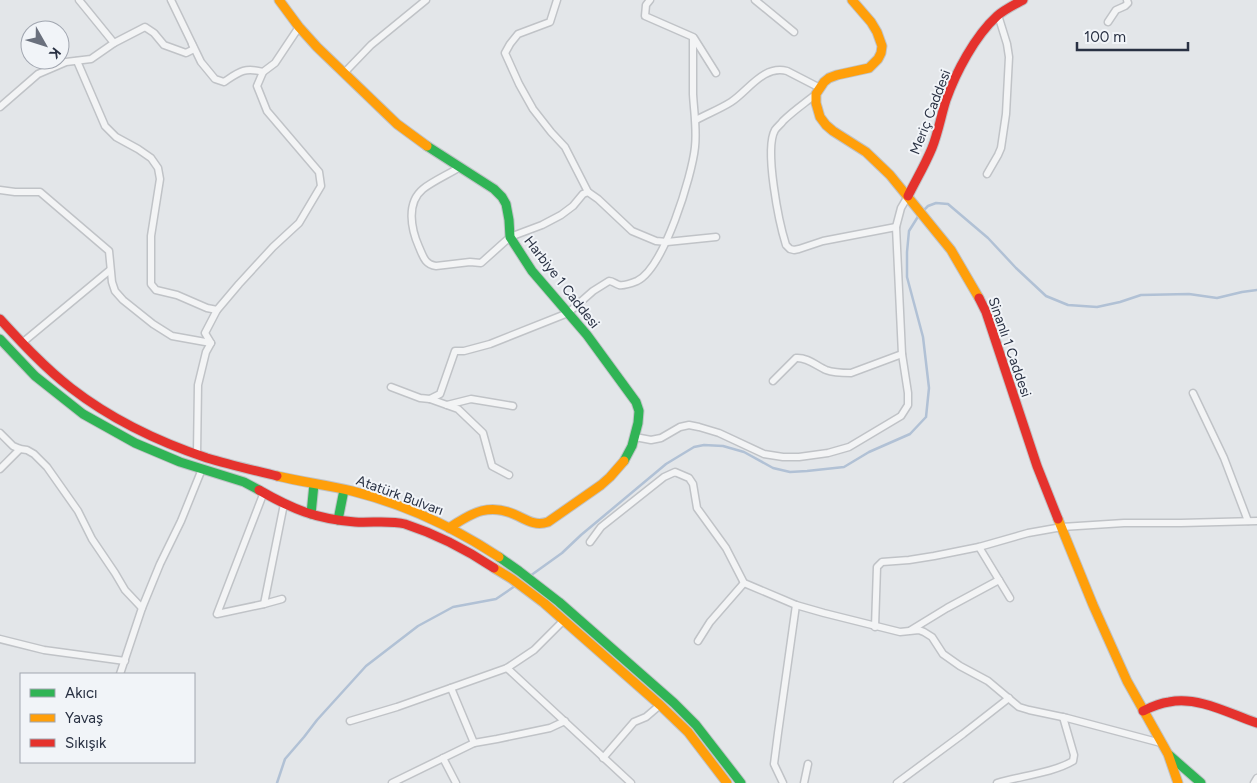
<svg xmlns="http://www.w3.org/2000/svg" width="1257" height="783" font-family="Figtree,sans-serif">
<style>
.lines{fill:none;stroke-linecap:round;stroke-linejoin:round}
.stream{stroke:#b1c1d5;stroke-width:2.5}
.street-casing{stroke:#c0c3c7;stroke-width:9}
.fast-casing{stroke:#c0c3c7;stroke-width:11}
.slow-casing{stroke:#c0c3c7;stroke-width:11}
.jam-casing{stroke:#c0c3c7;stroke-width:11}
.street{stroke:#f3f4f5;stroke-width:6}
.fast{stroke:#30b455;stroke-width:9}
.slow{stroke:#ff9f0a;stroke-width:9}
.jam{stroke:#e5322d;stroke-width:9}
.labels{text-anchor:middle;stroke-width:4;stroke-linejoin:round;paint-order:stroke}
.street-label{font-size:14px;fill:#293143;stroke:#f1f4f8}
</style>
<rect width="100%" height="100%" fill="#e3e6e9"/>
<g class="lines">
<g class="stream">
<polyline points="923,211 928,206 936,203 948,204 988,238 1016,268 1046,296 1068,305 1097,307 1120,302 1141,295 1189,294 1217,298 1242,292 1257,290"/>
<polyline points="530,576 562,553 581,535 666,464 694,447 704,445 723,446 744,452 773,468 790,472 807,471 844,467 869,452 910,434 926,417 929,388 923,337 907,277 907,252 909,231 919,215"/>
<polyline points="277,783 285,759 304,737 317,720 366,666 418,626 453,607 496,599 515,586"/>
</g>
<g class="street-casing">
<g id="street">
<polyline points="79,0 114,43"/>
<path d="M171,0L201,62L215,79L224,82C239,72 244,67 263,72L275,63L299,27"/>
<polyline points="557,0 550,22 518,34 510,44 505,53 519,84 533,109 551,132 565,147 588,192"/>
<polyline points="755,0 794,32"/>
<polyline points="1108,22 1116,10 1125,6 1128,3 1127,0"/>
<polyline points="694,38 716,73"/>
<polyline points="77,61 105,126 116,137 138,149 151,158 158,168 160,179 151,236 151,284 156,290 177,295 207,308 217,310"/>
<polyline points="345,72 371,45 426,0"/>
<path d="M816,94C805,103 793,111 783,121C781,124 777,127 775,130C764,149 779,223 786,245L790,249L794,250L799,249L823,241L896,227"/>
<polyline points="0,107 38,74 66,62 91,59 114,43 145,27 154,33 164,45 186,53 194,49 192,44"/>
<path d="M696,120C707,114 720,109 731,102C749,90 763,65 787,71L820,88"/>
<path d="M460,167C449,174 433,181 423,189C406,203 411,229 419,247C423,256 425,265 436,266L470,262L481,263L510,237L542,225L561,215L573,206L583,194L588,192L598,199L632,231L656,241L667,242L716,237"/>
<polyline points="987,174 998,155 1001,148 1006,114 1009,57 1007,44 998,15"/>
<polyline points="0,190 15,192 40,192 109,251 112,282 115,291 123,300 153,324 172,336 211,343"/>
<polyline points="22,343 110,270"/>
<path d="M773,381L796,358C807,357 817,366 826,370C834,373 843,373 851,373L902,354"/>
<path d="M391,387L420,398L430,399L440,394L455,351H464L490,344L568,313L593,291L609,281C613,281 615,284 619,285C624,286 632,283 637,281C664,268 692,176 695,147C697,129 694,112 693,94C693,75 693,56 693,37L645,16L646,5L650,0"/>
<polyline points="1193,393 1224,458 1248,521"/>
<polyline points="430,399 458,409 483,433 492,466 509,475"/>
<polyline points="447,405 471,399 513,406"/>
<polyline points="0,433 13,446 20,449 27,450 34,454 47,467 78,511 92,539 115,573 125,590 142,608"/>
<polyline points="635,437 651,440 661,438 680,427 689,425 699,427 719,433 764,454 783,457 799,457 828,453 849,447 901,416 908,405 908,393 902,354 896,227 901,208 908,196"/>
<polyline points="197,454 198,385 206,352 211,343 205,333 217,310 239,284 273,247 299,223 321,186 319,172 267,111 257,86 263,72"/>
<polyline points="0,469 20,449"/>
<polyline points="264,492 217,614 264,604 282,599"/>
<polyline points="590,542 601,527 664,477 675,472 689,478 693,484 697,508 726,548 744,583 796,605 824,613 900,632 919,630 924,632 932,637 943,654 960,666 988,681 1019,707 1029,710 1067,718 1161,743"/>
<polyline points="979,547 1010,598"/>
<polyline points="264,604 284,504"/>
<polyline points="875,627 877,567 882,562 909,560 934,556 979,547 1028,533 1062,527 1124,523 1181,523 1257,521"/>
<polyline points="911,630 947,608 999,580"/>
<polyline points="0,639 44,650 125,661"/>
<polyline points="698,641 710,622 744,583"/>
<polyline points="507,668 631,783"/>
<polyline points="120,674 142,608 160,564 181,521 202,469"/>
<polyline points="451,688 474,743"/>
<polyline points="350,721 397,707 507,668 534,650 563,621"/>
<polyline points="443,758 456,783"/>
<polyline points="603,758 634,722 646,717 660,705"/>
<polyline points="392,783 474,743 497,739 550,728 565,721"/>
<polyline points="783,783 774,764 778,733 796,605"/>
<polyline points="804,783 808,764"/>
<polyline points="897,783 963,734 1009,698"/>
<path d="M997,783C1020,776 1053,773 1073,761L1074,755L1063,717"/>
<polyline points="1254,783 1257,778"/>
</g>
</g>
<g class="fast-casing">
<g id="fast">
<polyline points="427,146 494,189 502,197 506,204 509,220 510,237 532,271 587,335 636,402 639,411 638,423 632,446 624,461"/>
<polyline points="0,339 35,376 83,414 135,443 180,462 244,482 259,490"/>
<polyline points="311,514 314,484"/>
<polyline points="338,520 344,490"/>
<polyline points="499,557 519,571 559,602 674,703 696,725 741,783"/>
<polyline points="1169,755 1201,783"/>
</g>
</g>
<g class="slow-casing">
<g id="slow">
<polyline points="279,0 299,27 317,47 397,124 427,146"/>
<polyline points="852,0 871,22 877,32 882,46 881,53 878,59 869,68 837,75 829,78 824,82 816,94 816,103 820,117 826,125 833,131 866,152 890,175 951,250 979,298"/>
<path d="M277,476C302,482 327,485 352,491C404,504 455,528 499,557"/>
<polyline points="1058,519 1093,605 1127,681 1168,754 1178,783"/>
<path d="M449,528C473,512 490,502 518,516C528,521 536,526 548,522L601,485L610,477L624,461"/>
<polyline points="494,568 512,579 544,603 660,705 688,732 727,783"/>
</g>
</g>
<g class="jam-casing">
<g id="jam">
<path d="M908,196C916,180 925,165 932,148C938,133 941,116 946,100C956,72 975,36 997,16C1005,9 1014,5 1023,0"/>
<polyline points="979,298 986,312 1037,466 1058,519"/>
<path d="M0,319C22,343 45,368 71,388C111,419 159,442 207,458C230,465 253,470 277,476"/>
<path d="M259,490C292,509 316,519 355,522C372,523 389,520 405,524C436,534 467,550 494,568"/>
<path d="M1143,711C1151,707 1160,703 1169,702C1199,696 1230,714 1257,723"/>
</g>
</g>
<use href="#street" class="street"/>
<use href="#fast" class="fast"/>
<use href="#slow" class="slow"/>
<use href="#jam" class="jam"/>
</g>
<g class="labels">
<g class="street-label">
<text transform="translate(930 112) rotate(-69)" y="5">Meriç Caddesi</text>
<text transform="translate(562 282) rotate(52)" y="5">Harbiye 1 Caddesi</text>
<text transform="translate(1010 347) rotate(71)" y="5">Sinanlı 1 Caddesi</text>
<text transform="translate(400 495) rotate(20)" y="5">Atatürk Bulvarı</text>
</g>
</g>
<rect x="20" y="673" width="175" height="90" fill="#f1f4f8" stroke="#a1a6b0"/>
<rect x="30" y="689" width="25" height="8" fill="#30b455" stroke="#a1a6b0"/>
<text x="65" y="698" font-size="15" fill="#293143">Akıcı</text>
<rect x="30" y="714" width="25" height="8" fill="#ff9f0a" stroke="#a1a6b0"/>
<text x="65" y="723" font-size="15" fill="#293143">Yavaş</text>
<rect x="30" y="739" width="25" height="8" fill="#e5322d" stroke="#a1a6b0"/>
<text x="65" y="748" font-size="15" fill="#293143">Sıkışık</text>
<g transform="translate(45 45) rotate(129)"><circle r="24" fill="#f1f4f8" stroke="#a1a6b0"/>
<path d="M0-4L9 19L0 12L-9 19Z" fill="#6a707d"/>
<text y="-8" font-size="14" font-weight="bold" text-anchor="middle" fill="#293143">K</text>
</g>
<path d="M1077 42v8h111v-8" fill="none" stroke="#293143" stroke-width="2.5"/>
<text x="1084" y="42" font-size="15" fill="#293143" stroke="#f1f4f8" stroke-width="4" paint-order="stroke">100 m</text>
</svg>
